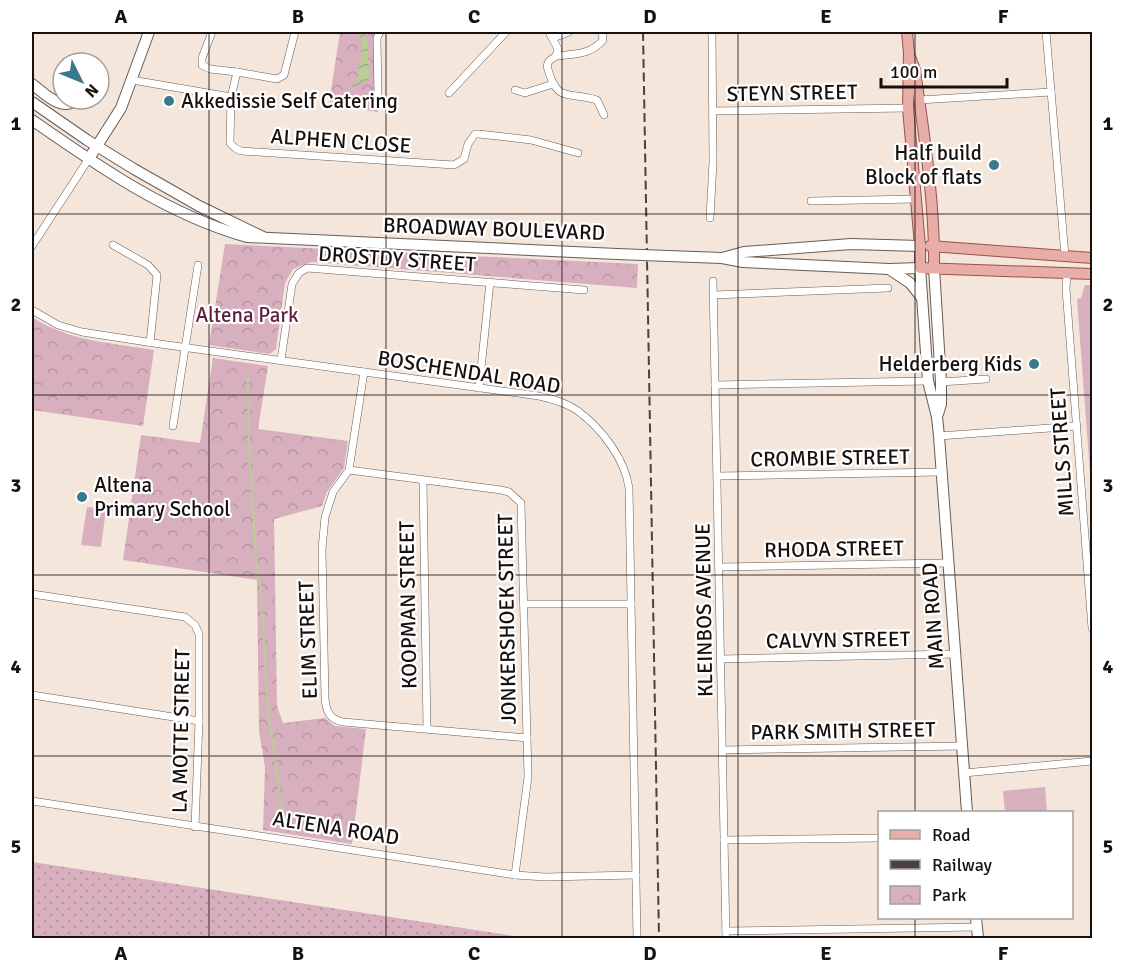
<svg xmlns="http://www.w3.org/2000/svg" width="1124" height="970" font-family="Signika,sans-serif">
<style>
.grass{fill:url(#grass-dots)}
.park{fill:url(#park-crowns)}
.pitch{fill:#d7afbe}
.water{fill:url(#water-waves)}
.lines{fill:none;stroke-linecap:round;stroke-linejoin:round}
.stream{stroke:#bc9;stroke-width:2}
.street-casing{stroke:#685c54;stroke-width:8}
.secondary-casing{stroke:#685c54;stroke-width:12}
.primary-casing{stroke:#96534c;stroke-width:12}
.street{stroke:#fff;stroke-width:7}
.secondary{stroke:#fff;stroke-width:10}
.primary{stroke:#e9ada7;stroke-width:10}
.rail{stroke:#49423e;stroke-width:2;stroke-dasharray:9 4.5;stroke-linecap:butt}
.secondary-bridge-casing{stroke:#685c54;stroke-width:12;stroke-linecap:butt}
.secondary-bridge{stroke:#fff;stroke-width:10}
.grid{fill:none;stroke:#16110e;stroke-width:1.5;stroke-opacity:0.55}
.poi-dot{fill:#39798c;stroke:#fff;stroke-width:2}
.labels{text-anchor:middle;stroke-width:4.5;stroke-linejoin:round;paint-order:stroke}
.street-label{font-size:21px;fill:#16110e;stroke:#fff}
.poi-label{font-size:21px;fill:#16110e;stroke:#fff;text-anchor:start}
.park-label{font-size:21px;fill:#601f3f;stroke:#fff}
.neatline{fill:none;stroke:#16110e;stroke-width:2}
.grid-label{font-size:20px;text-anchor:middle;font-weight:bold;fill:#16110e}
</style>
<defs>
<pattern id="grass-dots" width="8" height="8" patternUnits="userSpaceOnUse" patternTransform="scale(1.5)"><rect width="8" height="8" fill="#d7afbe"/><path d="M2 2h.1M6 6h.1" fill="none" stroke="#b896a2" stroke-width="1.8" stroke-linecap="round"/></pattern>
<pattern id="park-crowns" width="20" height="18" patternUnits="userSpaceOnUse" patternTransform="scale(1.5)"><rect width="20" height="18" fill="#d7afbe"/><path d="M2 6a3 3 0 1 1 6 0M12 15a3 3 0 1 1 6 0" fill="none" stroke="#b896a2"/></pattern>
<pattern id="water-waves" width="16" height="10" patternUnits="userSpaceOnUse" patternTransform="scale(1.5)"><rect width="16" height="10" fill="#bc9"/><path d="M0 5q4-4 8 0t8 0" fill="none" stroke="#a0ae83"/></pattern>
</defs>
<rect width="100%" height="100%" fill="#f5e6dc"/>
<polygon class="grass" points="32,862 508,935 521,938 32,938"/>
<g class="park">
<polygon points="340,32 380,32 376,38 378,112 329,104"/>
<polygon points="225,244 638,264 637,288 312,262 293,269 285,283 276,349 270,354 209,345"/>
<path d="M32,317C68,341 112,343 154,350L143,426L32,410Z"/>
<polygon points="213,358 268,366 258,429 348,441 344,468 327,492 322,506 274,519 277,706 283,723 325,718 335,726 366,729 352,844 263,830 265,767 259,731 257,580 123,560 141,435 200,443"/>
</g>
<g class="pitch">
<polygon points="1085,285 1092,285 1092,500 1077,299 1081,298"/>
<polygon points="87,507 106,509 101,547 81,545"/>
<polygon points="1045,787 1047,812 1005,812 1003,791"/>
</g>
<path class="water" d="M359,32H364L368,43L369,80L350,88V86L358,83C357,63 366,50 359,32Z"/>
<g class="lines">
<polyline class="stream" points="248,374 249,446 256,558 261,590 268,709 282,810"/>
<g class="street-casing">
<g id="street">
<polyline points="212,32 202,58 202,65 210,69 237,72"/>
<path d="M549,32L558,49L556,56L549,61L547,66C557,104 567,91 597,100L604,115"/>
<polyline points="1046,32 1065,256"/>
<polyline points="553,38 569,32"/>
<path d="M556,56C573,54 591,55 603,40L602,32"/>
<polyline points="132,80 231,97 230,143 235,148 241,151 454,165 464,159 468,144 475,134 479,134 531,140 578,153"/>
<polyline points="515,90 525,93 553,84"/>
<polyline points="449,93 506,32"/>
<polyline points="231,97 237,72 277,79 284,75 295,32"/>
<polyline points="378,98 377,38 380,32"/>
<polyline points="919,100 1051,92"/>
<polyline points="713,111 908,108"/>
<polyline points="811,201 916,199"/>
<polyline points="710,218 713,162 712,32"/>
<polyline points="113,245 148,265 157,275 150,343"/>
<polyline points="32,246 88,160"/>
<polyline points="1067,274 1066,289 1092,628"/>
<polyline points="713,281 726,938"/>
<polyline points="714,295 888,288"/>
<path d="M32,310L58,325L82,332L160,344L539,396C553,399 567,403 578,411C602,429 625,459 629,488L637,938"/>
<polyline points="281,360 292,284 299,273 307,268 584,290"/>
<path d="M364,372L349,470L333,492L325,517L322,549L325,698C326,711 329,719 343,722L527,738"/>
<polyline points="941,382 986,379"/>
<polyline points="715,385 928,381"/>
<polyline points="479,388 490,282"/>
<polyline points="173,426 198,265"/>
<polyline points="939,436 1077,426"/>
<polyline points="349,470 501,490 509,492 521,503 528,777 515,875"/>
<polyline points="718,476 941,472"/>
<polyline points="423,481 427,728"/>
<polyline points="719,567 948,563"/>
<polyline points="32,594 185,617 195,625 199,634 199,721 195,827"/>
<polyline points="524,604 631,604"/>
<polyline points="721,659 955,654"/>
<polyline points="32,695 199,721"/>
<polyline points="723,750 963,746"/>
<polyline points="964,773 1092,761"/>
<polyline points="32,801 515,875 545,877 636,875"/>
<polyline points="724,840 880,838"/>
<polyline points="726,931 977,927"/>
</g>
</g>
<g class="secondary-casing">
<g id="secondary">
<path d="M32,84C45,94 62,113 78,99"/>
<polyline points="32,102 87,140 134,169 199,206 263,237"/>
<path d="M32,120C98,166 168,215 247,237L617,254"/>
<polyline points="88,160 121,108 149,32"/>
<polyline points="668,256 722,258 743,262 889,269 920,268 928,381 937,417 939,436 967,812"/>
<polyline points="722,258 744,252 851,244 920,246"/>
<polyline points="934,268 941,382 941,404 938,414"/>
<polyline points="889,269 910,283 922,298"/>
<polyline points="976,918 978,938"/>
</g>
</g>
<g class="primary-casing">
<g id="primary">
<polyline points="907,32 909,53 908,108 920,246 920,268 1092,274"/>
<path d="M911,59L915,70C924,135 935,202 934,268"/>
<polyline points="930,246 1092,258"/>
</g>
</g>
<use href="#street" class="street"/>
<use href="#secondary" class="secondary"/>
<use href="#primary" class="primary"/>
<polyline class="rail" points="643,32 659,938"/>
<g class="secondary-bridge-casing">
<polyline id="secondary-bridge" points="617,254 668,256"/>
</g>
<use href="#secondary-bridge" class="secondary-bridge"/>
</g>
<path class="grid" d="M209,32V938M386,32V938M562,32V938M738,32V938M915,32V812M32,214H1092M32,395H1092M32,575H1092M32,756H1092M915,918V938"/>
<g class="poi-dot">
<circle cx="169" cy="101" r="6"/>
<circle cx="994" cy="165" r="6"/>
<circle cx="1034" cy="364" r="6"/>
<circle cx="82" cy="497" r="6"/>
</g>
<g class="labels">
<g class="street-label">
<text transform="translate(792 93) rotate(-1)" y="7">STEYN STREET</text>
<text transform="translate(341 141) rotate(4)" y="7">ALPHEN CLOSE</text>
<text transform="translate(494 229) rotate(2)" y="7">BROADWAY BOULEVARD</text>
<text transform="translate(397 259) rotate(4)" y="7">DROSTDY STREET</text>
<text transform="translate(469 372) rotate(9)" y="7">BOSCHENDAL ROAD</text>
<text transform="translate(1062 452) rotate(-94)" y="7">MILLS STREET</text>
<text transform="translate(830 458) rotate(-1)" y="7">CROMBIE STREET</text>
<text transform="translate(834 549) rotate(-1)" y="7">RHODA STREET</text>
<text transform="translate(408 605) rotate(-91)" y="7">KOOPMAN STREET</text>
<text transform="translate(704 610) rotate(-91)" y="7">KLEINBOS AVENUE</text>
<text transform="translate(933 616) rotate(-94)" y="7">MAIN ROAD</text>
<text transform="translate(507 619) rotate(-91)" y="7">JONKERSHOEK STREET</text>
<text transform="translate(308 640) rotate(-92)" y="7">ELIM STREET</text>
<text transform="translate(838 640) rotate(-1)" y="7">CALVYN STREET</text>
<text transform="translate(181 731) rotate(-89)" y="7">LA MOTTE STREET</text>
<text transform="translate(843 731) rotate(-1)" y="7">PARK SMITH STREET</text>
<text transform="translate(336 828) rotate(9)" y="7">ALTENA ROAD</text>
</g>
<g class="poi-label">
<text x="181" y="108">Akkedissie Self Catering</text>
<text x="982" y="160" text-anchor="end">Half build<tspan x="982" dy="24">Block of flats</tspan></text>
<text x="1022" y="371" text-anchor="end">Helderberg Kids</text>
<text x="94" y="492">Altena<tspan x="94" dy="24">Primary School</tspan></text>
</g>
<g class="park-label">
<text x="247" y="322">Altena Park</text>
</g>
</g>
<rect width="1124" height="970" fill="none" stroke="#ffffff" stroke-width="66"/>
<rect x="878" y="811" width="195" height="108" fill="#ffffff" stroke="#a2a09f" stroke-width="1.5"/>
<rect x="890" y="830" width="30" height="9" fill="#e9ada7" stroke="#a2a09f" stroke-width="1.5"/>
<text x="932" y="841" font-size="18" fill="#16110e">Road</text>
<rect x="890" y="860" width="30" height="9" fill="#49423e" stroke="#a2a09f" stroke-width="1.5"/>
<text x="932" y="871" font-size="18" fill="#16110e">Railway</text>
<rect x="890" y="886" width="30" height="18" fill="url(#park-crowns)" stroke="#a2a09f" stroke-width="1.5"/>
<text x="932" y="901" font-size="18" fill="#16110e">Park</text>
<g transform="translate(81 81) rotate(133)"><circle r="28" fill="#ffffff" stroke="#a2a09f" stroke-width="1.5"/>
<path d="M0-4.5L10 22L0 15L-10 22Z" fill="#39798c"/>
<text y="-9" font-size="16" font-weight="bold" text-anchor="middle" fill="#16110e">N</text>
</g>
<path d="M881 78v9h126v-9" fill="none" stroke="#16110e" stroke-width="3"/>
<text x="890" y="78" font-size="18" fill="#16110e" stroke="#ffffff" stroke-width="4.5" paint-order="stroke">100 m</text>
<rect x="33" y="33" width="1058" height="904" class="neatline"/>
<g class="grid-label">
<text x="121" y="23">A</text>
<text x="298" y="23">B</text>
<text x="474" y="23">C</text>
<text x="650" y="23">D</text>
<text x="826" y="23">E</text>
<text x="1003" y="23">F</text>
<text x="16" y="130">1</text>
<text x="1108" y="130">1</text>
<text x="16" y="311">2</text>
<text x="1108" y="311">2</text>
<text x="16" y="492">3</text>
<text x="1108" y="492">3</text>
<text x="16" y="673">4</text>
<text x="1108" y="673">4</text>
<text x="16" y="853">5</text>
<text x="1108" y="853">5</text>
<text x="121" y="960">A</text>
<text x="298" y="960">B</text>
<text x="474" y="960">C</text>
<text x="650" y="960">D</text>
<text x="826" y="960">E</text>
<text x="1003" y="960">F</text>
</g>
</svg>
